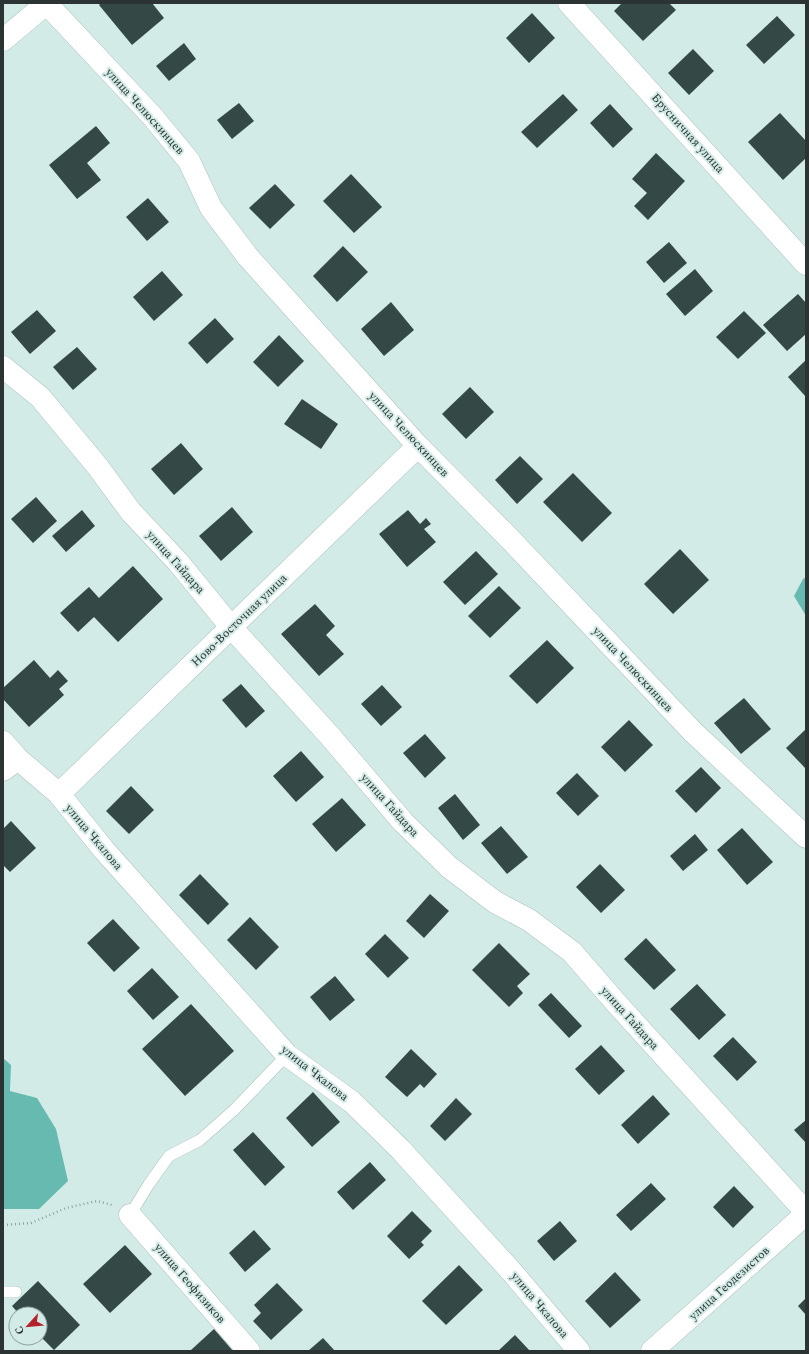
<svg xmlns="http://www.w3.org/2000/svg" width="809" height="1354" font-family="Spectral,serif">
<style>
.forest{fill:#67baaf}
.building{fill:#344946}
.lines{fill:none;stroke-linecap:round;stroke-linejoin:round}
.lane-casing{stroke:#acc3c0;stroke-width:12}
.street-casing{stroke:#acc3c0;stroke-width:23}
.secondary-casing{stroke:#acc3c0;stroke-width:23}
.path{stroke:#90a29f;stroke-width:2.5;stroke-dasharray:1 3;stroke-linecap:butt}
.lane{stroke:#fff;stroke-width:11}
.street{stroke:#fff;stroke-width:22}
.secondary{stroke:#fff;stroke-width:22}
.labels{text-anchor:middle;stroke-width:4;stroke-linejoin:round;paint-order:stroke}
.street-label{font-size:12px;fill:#2b3432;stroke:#d3ebe7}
</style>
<rect width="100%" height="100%" fill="#d3ebe7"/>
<g class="forest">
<polygon points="806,577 806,616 794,596 803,579"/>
<polygon points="3,1058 11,1065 10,1091 37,1098 56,1129 68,1181 39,1209 3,1209"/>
</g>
<g class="building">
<polygon points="101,3 152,3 164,18 132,45 99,5"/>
<polygon points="622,3 669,3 676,10 643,41 614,11"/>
<polygon points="532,13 555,38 529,63 506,38"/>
<polygon points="777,16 795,35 764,64 746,45"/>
<polygon points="184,43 196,59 169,81 156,66"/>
<polygon points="693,49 714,71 689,95 668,73"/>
<polygon points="563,94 578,110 537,148 521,132"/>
<polygon points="239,103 254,121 232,139 217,120"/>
<polygon points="610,104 633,129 613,148 590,123"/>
<polygon points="780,113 806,141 806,158 783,180 748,142"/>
<polygon points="96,126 110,143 87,163 101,180 77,199 49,165"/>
<polygon points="656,153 685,181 648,220 634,206 647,193 632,179"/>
<polygon points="351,174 382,207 354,233 323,201"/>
<polygon points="275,184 295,205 270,229 249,208"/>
<polygon points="148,198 169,222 147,241 126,217"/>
<polygon points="669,242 687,263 664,283 646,262"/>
<polygon points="343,246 368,272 337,302 313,276"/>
<polygon points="695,269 713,291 685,316 666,294"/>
<polygon points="162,271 183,295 154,321 133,297"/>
<polygon points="798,294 806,303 806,334 787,351 763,325"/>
<polygon points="391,302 414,330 384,356 361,329"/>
<polygon points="37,310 56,331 30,354 11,332"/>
<polygon points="744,311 766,333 738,359 716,337"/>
<polygon points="215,318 234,339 207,364 188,343"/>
<polygon points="279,335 304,361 278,387 253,362"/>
<polygon points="77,347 97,369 73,390 53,367"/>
<polygon points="806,360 806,397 788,377"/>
<polygon points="470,387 494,412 466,439 442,414"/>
<polygon points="302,399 338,424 321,449 284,424"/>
<polygon points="181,443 203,469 174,495 151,469"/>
<polygon points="520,456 543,479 517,504 495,480"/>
<polygon points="573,473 612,513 582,542 543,502"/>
<polygon points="36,497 57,521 33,543 11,519"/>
<polygon points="232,507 253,532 221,561 199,536"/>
<polygon points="82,510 95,526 66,552 52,536"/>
<polygon points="408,510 420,524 426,518 431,524 424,529 436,542 407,567 379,534"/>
<polygon points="680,549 709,580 673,614 644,584"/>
<polygon points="476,551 498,574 465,605 443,582"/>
<polygon points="133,566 163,599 118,642 94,617 78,632 60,613 89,587 99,598"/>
<polygon points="499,586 521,608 490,638 468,616"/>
<polygon points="315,604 335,626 326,635 344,654 319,676 281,634"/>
<polygon points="547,640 574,668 537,704 509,676"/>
<polygon points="34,660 50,678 58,670 68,681 59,689 64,695 29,727 3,699 3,688"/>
<polygon points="241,684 265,711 246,728 222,700"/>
<polygon points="382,685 402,707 381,726 361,704"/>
<polygon points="744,698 771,729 741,754 714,723"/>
<polygon points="629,720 653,745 625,772 601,747"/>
<polygon points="806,729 806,769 786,748"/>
<polygon points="425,734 446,758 425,778 403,753"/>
<polygon points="301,751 324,777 296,802 273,776"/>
<polygon points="701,767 721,788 696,813 675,791"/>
<polygon points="577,773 599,796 578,816 556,793"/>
<polygon points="131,786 154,810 129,834 106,811"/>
<polygon points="455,794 480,825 463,840 438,808"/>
<polygon points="342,798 366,825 336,852 312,824"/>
<polygon points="11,821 36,848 10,872 3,865 3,829"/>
<polygon points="501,826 528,857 507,874 481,843"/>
<polygon points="742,828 773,862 747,885 717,850"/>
<polygon points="695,834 708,850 683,871 670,856"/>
<polygon points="600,864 625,890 601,913 576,887"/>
<polygon points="200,874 229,904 208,925 179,895"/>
<polygon points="430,894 449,911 424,938 406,921"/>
<polygon points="250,917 279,947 256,970 227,940"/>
<polygon points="113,919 140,948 114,972 87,943"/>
<polygon points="385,934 409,958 388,978 365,954"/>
<polygon points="646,938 676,970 654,990 624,959"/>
<polygon points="499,943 530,974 517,986 523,993 509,1007 472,970"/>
<polygon points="152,968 179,997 153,1020 127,991"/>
<polygon points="335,976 355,1000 330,1021 310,997"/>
<polygon points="697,984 726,1015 699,1040 670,1009"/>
<polygon points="551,993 582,1026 569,1038 538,1005"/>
<polygon points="191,1004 234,1051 185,1096 142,1049"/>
<polygon points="733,1037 757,1062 737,1081 713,1056"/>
<polygon points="601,1045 625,1071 599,1095 575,1069"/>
<polygon points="411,1049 437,1074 424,1088 420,1084 407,1097 385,1077"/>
<polygon points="313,1092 340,1122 312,1147 286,1118"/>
<polygon points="653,1095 670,1114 638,1144 621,1125"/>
<polygon points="456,1098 472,1114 445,1141 430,1126"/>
<polygon points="806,1120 806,1143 794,1130"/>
<polygon points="253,1132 285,1167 265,1186 233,1150"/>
<polygon points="370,1162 386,1180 353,1210 337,1192"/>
<polygon points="651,1183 666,1199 631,1231 616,1215"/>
<polygon points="734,1186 754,1207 733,1228 713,1207"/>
<polygon points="412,1211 432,1231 421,1242 424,1245 409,1259 387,1236"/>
<polygon points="560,1221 577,1241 554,1261 537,1241"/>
<polygon points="254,1230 271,1249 245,1272 229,1253"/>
<polygon points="125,1245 152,1274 110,1313 83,1284"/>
<polygon points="459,1265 483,1290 446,1325 422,1301"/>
<polygon points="615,1272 641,1300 610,1328 585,1301"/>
<polygon points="38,1281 80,1325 54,1350 40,1336 40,1314 19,1314 12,1306"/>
<polygon points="277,1283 303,1310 271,1340 253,1321 261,1313 254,1305"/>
<polygon points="806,1298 806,1315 798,1306"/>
<polygon points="214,1329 233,1351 191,1351 191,1350"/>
<polygon points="515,1335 530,1351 498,1351"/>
<polygon points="323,1338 335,1351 308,1351"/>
</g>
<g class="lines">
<g class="lane-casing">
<g id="lane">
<polyline points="130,1215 149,1184 169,1156 200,1140 234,1110 287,1055"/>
<polyline points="3,1292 16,1292"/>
</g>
</g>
<g class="street-casing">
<g id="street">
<polyline points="46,3 152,116 189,161 211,208 248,257 418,446 508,537 694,733 806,837"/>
<polyline points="569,3 806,264"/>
<polyline points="3,40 47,3"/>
<polyline points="3,367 40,397 98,467 131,512 178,562 231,627 329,735 403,822 449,867 495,902 529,920 572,952 617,1004 806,1212"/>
<polyline points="3,742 18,759 59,794 104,850 287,1055 352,1102 400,1149 511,1271 579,1351"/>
<polyline points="3,770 18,759"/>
<polyline points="59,794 418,446"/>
<polyline points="130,1215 249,1351"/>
</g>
</g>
<g class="secondary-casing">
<polyline id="secondary" points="652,1351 806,1214"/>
</g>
<polyline class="path" points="3,1225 31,1223 66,1208 97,1201 112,1205"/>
<use href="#lane" class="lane"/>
<use href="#street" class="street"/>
<use href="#secondary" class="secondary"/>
</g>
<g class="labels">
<g class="street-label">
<text transform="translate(145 111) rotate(48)" y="4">улица Челюскинцев</text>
<text transform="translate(688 133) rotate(48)" y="4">Брусничная улица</text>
<text transform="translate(409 434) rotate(47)" y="4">улица Челюскинцев</text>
<text transform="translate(176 562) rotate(48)" y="4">улица Гайдара</text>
<text transform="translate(239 620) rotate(-44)" y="4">Ново-Восточная улица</text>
<text transform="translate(633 669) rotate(47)" y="4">улица Челюскинцев</text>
<text transform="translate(390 805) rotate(48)" y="4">улица Гайдара</text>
<text transform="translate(94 837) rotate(50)" y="4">улица Чкалова</text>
<text transform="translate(630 1018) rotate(48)" y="4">улица Гайдара</text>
<text transform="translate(315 1073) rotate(38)" y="4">улица Чкалова</text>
<text transform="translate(190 1283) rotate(49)" y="4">улица Геофизиков</text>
<text transform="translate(729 1283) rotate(-42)" y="4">улица Геодезистов</text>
<text transform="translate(540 1305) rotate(50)" y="4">улица Чкалова</text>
</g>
</g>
<rect width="809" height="1354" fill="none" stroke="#2b3432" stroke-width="8"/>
<g transform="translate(28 1326) rotate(243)"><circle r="19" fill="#d3ebe7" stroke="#90a29f"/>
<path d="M0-3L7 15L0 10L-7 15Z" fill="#b3222b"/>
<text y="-6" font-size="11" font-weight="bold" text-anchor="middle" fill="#2b3432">С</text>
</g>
</svg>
